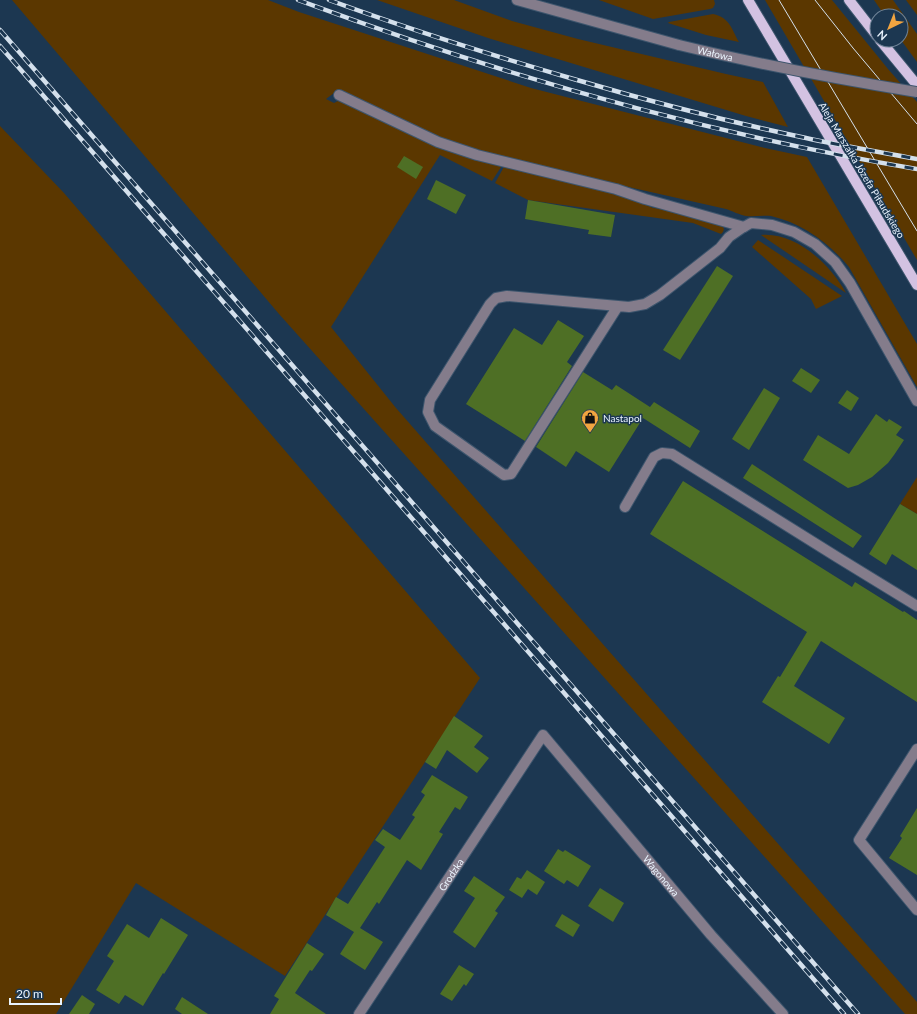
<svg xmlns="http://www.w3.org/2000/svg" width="917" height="1014" font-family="Lato,sans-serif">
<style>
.green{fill:#5b3700}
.building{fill:#4e6f25}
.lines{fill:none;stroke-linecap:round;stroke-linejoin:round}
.minor-casing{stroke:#3d556d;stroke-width:12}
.major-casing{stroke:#3d556d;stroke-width:12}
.minor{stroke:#847c8b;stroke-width:10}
.major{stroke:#d3c2e2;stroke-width:10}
.tram{stroke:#d4e0ec;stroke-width:1}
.rail-casing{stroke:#d4e0ec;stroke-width:4.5}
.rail{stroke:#1c3751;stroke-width:3;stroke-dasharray:9;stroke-linecap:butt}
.minor-bridge-casing{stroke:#3d556d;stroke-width:12;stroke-linecap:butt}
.minor-bridge{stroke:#847c8b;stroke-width:10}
.labels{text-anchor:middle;stroke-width:3;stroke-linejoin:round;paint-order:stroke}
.street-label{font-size:10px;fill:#e9f3fd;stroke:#1c3751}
.poi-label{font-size:10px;fill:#e9f3fd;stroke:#1c3751;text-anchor:start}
</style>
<rect width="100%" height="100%" fill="#1c3751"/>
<g class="green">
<path d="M12,0H268L299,12L531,88L765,148L807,157L917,344V387L849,267C829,243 802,223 771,216C763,215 754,217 746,216C740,215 732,211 726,209L522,163L484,153L436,138L338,90L326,99L334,103L342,99L435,143L477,158L503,164L492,181L440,155L331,327L396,408L544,577L917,1002V1014H905L279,314Z"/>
<polygon points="377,0 454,0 512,21 578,39 726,74 763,82 788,127 746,116 488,38"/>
<polygon points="599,0 714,0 715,4 713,8 710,9 653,19"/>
<polygon points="765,0 832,0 888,69 917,102 917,260"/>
<polygon points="874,0 893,0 917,34 917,62 901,40 901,16 885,16"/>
<polygon points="906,0 917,0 917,15"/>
<path d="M713,14C730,18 731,28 739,42L706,35L668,23L669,22Z"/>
<polygon points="0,126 64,193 480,678 285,976 136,883 56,1014 0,1014"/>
<polygon points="505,165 589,185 634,199 653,208 676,210 722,225 724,229 723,232 721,234 693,223 528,200 495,183"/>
<path d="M761,235C796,232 830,264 846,293Z"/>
<polygon points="758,240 842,296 816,309 811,299 752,247"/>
<polygon points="917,477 917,514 900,504"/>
</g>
<g class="building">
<polygon points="404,156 423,167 416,179 397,167"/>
<polygon points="436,180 466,195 456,214 427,199"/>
<polygon points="528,200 615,215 611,237 588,234 589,230 525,219"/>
<polygon points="717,266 733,276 680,360 663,350"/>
<polygon points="558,320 584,336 567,362 572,366 525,441 466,404 514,328 542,345"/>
<polygon points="801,368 820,380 811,393 792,381"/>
<polygon points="583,372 612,390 616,385 650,407 654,402 700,431 690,448 643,418 609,472 576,451 566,467 536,447"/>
<polygon points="764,388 780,398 749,450 732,439"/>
<polygon points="847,390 859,398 851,411 838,403"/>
<polygon points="876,414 887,422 889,419 902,427 896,435 904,440 894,455 888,463 872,477 858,485 848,488 803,460 818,435 849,454"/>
<polygon points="752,464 828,514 862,536 853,548 743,478"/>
<polygon points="683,481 852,587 855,582 903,612 904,611 917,620 917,702 821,641 794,686 845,718 829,744 762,702 778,676 780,677 807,632 650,534"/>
<polygon points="900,504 917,514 917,570 892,554 886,565 869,554"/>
<polygon points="454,716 483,736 474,747 489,758 477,773 447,750 436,769 425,762"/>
<polygon points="432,775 468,797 460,810 455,807 439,832 443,834 421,870 407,860 379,904 377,902 360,928 383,942 365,970 340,954 354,932 326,915 336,897 348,904 385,847 375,840 383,829 400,840 415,817 412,815 425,795 421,792"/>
<polygon points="917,808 917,875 889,858 902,838 900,836"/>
<polygon points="558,849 563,852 565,850 591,866 578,887 567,880 564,884 544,871"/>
<polygon points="527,870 545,882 537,895 528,889 522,898 509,890 517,877 521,879"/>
<polygon points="474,876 505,897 495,911 498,913 475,948 453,932 475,898 464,891"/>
<polygon points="600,888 624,903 613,922 588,906"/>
<polygon points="562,914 580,925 573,937 555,926"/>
<polygon points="161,918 188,935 164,974 163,973 143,1006 125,995 119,1004 96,990 114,961 107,956 127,924 149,938"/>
<polygon points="307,943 324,954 312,971 310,970 295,993 326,1014 270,1014 279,999 274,996"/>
<polygon points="459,965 474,974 466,986 464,984 452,1001 440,994"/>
<polygon points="82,995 95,1004 89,1014 69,1014"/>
<polygon points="182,997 208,1014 182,1014 175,1009"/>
</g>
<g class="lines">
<g class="minor-casing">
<g id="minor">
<polyline points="517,0 679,45"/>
<polyline points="339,95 438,142 477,155 616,189 645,199 744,227"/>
<polyline points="618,306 511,474 504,475 435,426 428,412 430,400 490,304 496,298 507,296 629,307 645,304 660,295 720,248 729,237 742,228 751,223 772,225 794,232 815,244 835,262 850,283 917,401"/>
<polyline points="625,507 654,457 662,453 672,454 837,557 917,606"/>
<polyline points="917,749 859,840 917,910"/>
<path id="s1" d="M359,1014L543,735L711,935L783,1014"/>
</g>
</g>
<g class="major-casing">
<g id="major">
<polyline points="748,0 917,285"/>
<polyline points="849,0 877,36"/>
<polyline points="880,40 917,85"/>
</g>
</g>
<use href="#minor" class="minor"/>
<use href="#major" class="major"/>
<g class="tram">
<polyline points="779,0 917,231"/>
<polyline points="815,0 853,48 917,124"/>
</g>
<g class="rail-casing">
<g id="rail">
<path d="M298,0C498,74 706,134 917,169"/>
<path d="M329,0C411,30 494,56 577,80C652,102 729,122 806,138C843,146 880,152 917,159"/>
<polyline points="0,30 858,1014"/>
<polyline points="0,46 844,1014"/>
</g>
</g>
<use href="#rail" class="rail"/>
<g class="minor-bridge-casing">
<g id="minor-bridge">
<path id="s2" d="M679,45C757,64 837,79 917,92"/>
</g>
</g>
<use href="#minor-bridge" class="minor-bridge"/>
</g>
<defs>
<g id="shop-pin" transform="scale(0.9)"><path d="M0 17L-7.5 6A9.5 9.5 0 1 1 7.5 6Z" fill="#f2a540" stroke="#1c3751"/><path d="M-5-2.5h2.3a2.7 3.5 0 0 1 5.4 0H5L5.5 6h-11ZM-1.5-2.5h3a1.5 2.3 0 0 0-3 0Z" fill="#111"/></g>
</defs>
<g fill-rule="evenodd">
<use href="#shop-pin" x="590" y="418"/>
</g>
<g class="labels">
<g class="street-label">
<text dy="4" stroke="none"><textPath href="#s2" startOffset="37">Wałowa</textPath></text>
<text transform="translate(862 170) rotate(59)" y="4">Aleja Marszałka Józefa Piłsudskiego</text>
<text dy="4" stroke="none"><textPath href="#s1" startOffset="167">Grodzka</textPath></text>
<text dy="4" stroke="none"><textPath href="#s1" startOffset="518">Wagonowa</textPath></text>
</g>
<g class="poi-label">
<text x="603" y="422">Nastapol</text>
</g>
</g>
<g transform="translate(889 28) rotate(223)"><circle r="19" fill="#1c3751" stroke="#6e8296"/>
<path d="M0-3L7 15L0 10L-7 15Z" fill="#f2a540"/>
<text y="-6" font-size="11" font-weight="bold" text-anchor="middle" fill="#e9f3fd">N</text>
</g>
<path d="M10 998v6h51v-6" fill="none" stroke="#e9f3fd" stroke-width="2"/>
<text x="16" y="998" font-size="12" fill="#e9f3fd" stroke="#1c3751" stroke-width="3" paint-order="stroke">20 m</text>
</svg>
